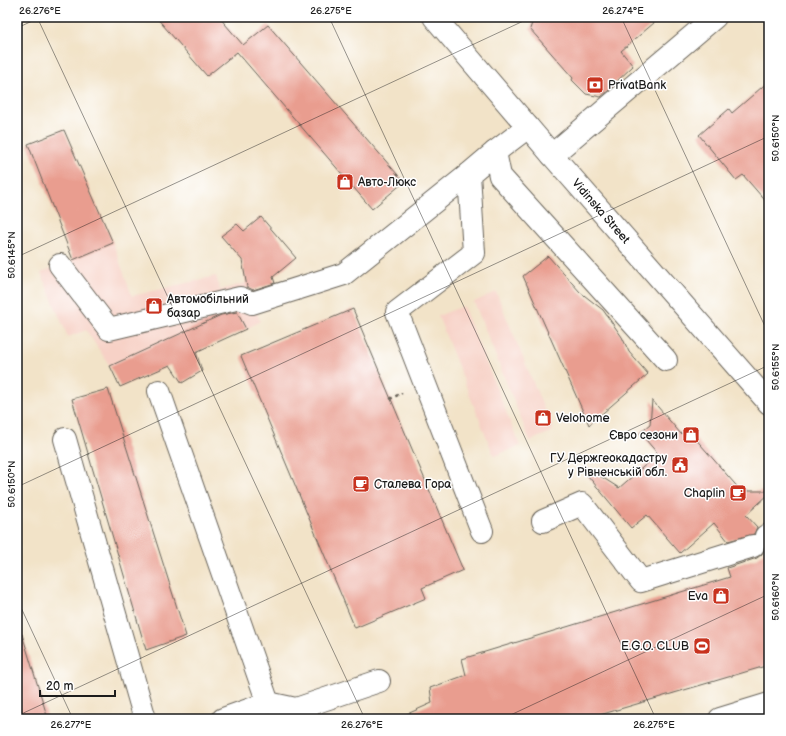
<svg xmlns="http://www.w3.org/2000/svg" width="786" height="736" font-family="'Balsamiq Sans',sans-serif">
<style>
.built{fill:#f7d1c6}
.building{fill:#e99d8f}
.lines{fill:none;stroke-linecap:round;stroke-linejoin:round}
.minor-casing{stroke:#676258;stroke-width:24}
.major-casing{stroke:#676258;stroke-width:24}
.path{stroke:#676258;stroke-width:2.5;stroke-dasharray:3 3;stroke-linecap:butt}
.minor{stroke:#fff;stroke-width:22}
.major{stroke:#fff;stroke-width:22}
.ticks{fill:none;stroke:#1c1c1c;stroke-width:1;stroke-opacity:0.45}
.labels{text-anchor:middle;stroke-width:3;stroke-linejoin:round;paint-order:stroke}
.poi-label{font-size:12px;fill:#1c1c1c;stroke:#fff;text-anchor:start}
.street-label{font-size:12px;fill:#1c1c1c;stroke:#fff}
.neatline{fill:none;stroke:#1c1c1c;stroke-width:1.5}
.ticks-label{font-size:10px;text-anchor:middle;fill:#1c1c1c}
</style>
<rect width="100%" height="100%" fill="#fff"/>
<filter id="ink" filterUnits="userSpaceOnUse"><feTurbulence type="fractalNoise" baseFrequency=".025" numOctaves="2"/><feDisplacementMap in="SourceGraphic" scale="8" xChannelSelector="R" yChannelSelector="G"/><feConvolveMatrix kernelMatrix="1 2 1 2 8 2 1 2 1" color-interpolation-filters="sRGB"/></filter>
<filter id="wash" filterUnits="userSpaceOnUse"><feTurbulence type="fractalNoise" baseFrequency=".012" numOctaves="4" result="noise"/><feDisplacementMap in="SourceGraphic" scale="16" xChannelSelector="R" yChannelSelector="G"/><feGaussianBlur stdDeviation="0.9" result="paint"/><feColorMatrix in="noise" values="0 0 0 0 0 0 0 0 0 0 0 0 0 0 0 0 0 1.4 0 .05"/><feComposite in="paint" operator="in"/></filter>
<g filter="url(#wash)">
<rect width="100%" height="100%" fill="#f2e3c8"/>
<g class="built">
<polygon points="113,243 132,296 216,276 220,290 246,283 249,293 260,321 246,329 235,309 110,366 86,330 68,337 41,273"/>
<polygon points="496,292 553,431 530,441 474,302"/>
<polygon points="463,306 520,446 494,456 438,316"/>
</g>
<g id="blocks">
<g class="building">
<polygon points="156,17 219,17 243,45 268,25 404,182 372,209 237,52 207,76"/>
<polygon points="534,17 661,17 621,51 633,66 614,84 615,85 601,97 586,94 572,80 573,78 530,29"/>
<polygon points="769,81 769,205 743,175 736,180 699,135 729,109 732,113"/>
<polygon points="64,130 113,243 73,260 28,144"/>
<polygon points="261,217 296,258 273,277 275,283 253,290 247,287 242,260 221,236 237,224 244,231"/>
<polygon points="548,256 580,292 603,310 622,337 629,352 648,374 589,425 523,276"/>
<polygon points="353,309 463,570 422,588 426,598 355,628 241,356"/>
<polygon points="237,312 246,329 196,352 202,371 182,383 170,365 120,387 110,366 221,315"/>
<polygon points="108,389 186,636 146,650 72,399"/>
<polygon points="652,400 681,434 687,429 741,491 769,491 769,494 746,515 757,527 754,534 728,541 714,523 680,553 647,515 631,528 583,470 586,467 619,488 658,454 640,433 650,425"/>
<polygon points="765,548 769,548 769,665 586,719 396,719 432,703 430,688 466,675 462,659 730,577 727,568 757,558 762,554"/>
<polygon points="22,634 48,719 17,719 17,635"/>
</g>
</g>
</g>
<g filter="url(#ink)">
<use href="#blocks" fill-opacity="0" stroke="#676258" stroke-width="1"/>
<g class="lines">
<g class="minor-casing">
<g id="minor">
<polyline points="495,152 500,176 666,360"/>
<polyline points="552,155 715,17"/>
<polyline points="60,265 109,329 240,298 252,303 344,274 469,174"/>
<polyline points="159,391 268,703 223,719"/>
<polyline points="65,439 145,719"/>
<polyline points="543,521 582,504 641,581 753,546"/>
<polyline points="482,531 397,312 474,253 469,174 495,152 528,127"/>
<polyline points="766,536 769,536"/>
<polyline points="268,703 296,709 379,681"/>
<polyline points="720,719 769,704"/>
</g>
</g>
<g class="major-casing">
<polyline id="major" points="434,17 552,155 769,403"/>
</g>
<polyline class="path" points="390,399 402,393"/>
<use href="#minor" class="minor"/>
<use href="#major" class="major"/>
</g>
</g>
<path class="ticks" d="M37,17L365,719M329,17L656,719M621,17L769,335M17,28L41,17M17,257L532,17M17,487L769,136M17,599L73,719M17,716L769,365M502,719L769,594"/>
<defs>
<g id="bank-square" transform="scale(0.9)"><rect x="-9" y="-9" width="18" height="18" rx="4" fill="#c8321e" stroke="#fff"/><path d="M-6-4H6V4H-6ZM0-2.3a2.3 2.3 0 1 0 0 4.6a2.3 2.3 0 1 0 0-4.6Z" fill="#fff"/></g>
<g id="shop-square" transform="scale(0.9)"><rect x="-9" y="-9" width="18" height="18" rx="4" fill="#c8321e" stroke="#fff"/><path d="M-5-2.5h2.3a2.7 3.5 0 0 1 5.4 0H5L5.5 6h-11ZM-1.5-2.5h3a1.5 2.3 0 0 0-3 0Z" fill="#fff"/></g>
<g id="civic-square" transform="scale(0.9)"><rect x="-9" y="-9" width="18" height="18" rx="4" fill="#c8321e" stroke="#fff"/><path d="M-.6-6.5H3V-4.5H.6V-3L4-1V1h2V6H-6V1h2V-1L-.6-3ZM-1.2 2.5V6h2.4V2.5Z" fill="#fff"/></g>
<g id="cafe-square" transform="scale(0.9)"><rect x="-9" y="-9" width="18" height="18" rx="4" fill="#c8321e" stroke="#fff"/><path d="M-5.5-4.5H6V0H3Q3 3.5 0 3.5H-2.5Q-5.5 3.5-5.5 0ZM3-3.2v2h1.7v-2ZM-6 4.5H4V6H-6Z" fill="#fff"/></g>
<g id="stadium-square" transform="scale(0.9)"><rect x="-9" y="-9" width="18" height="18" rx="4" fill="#c8321e" stroke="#fff"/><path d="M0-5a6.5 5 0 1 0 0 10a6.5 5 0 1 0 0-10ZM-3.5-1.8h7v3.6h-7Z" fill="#fff"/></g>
</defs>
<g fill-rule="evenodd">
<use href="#bank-square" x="595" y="85"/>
<use href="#shop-square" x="345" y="182"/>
<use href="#shop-square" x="154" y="306"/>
<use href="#shop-square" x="543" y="418"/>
<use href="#shop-square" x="691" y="435"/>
<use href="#civic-square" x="680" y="465"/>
<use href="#cafe-square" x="361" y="484"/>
<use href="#cafe-square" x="738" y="493"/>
<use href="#shop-square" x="721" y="596"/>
<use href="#stadium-square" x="702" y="646"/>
</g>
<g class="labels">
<g class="poi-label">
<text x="608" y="89">PrivatBank</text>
<text x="358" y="186">Авто-Люкс</text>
<text x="167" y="303">Автомобільний<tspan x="167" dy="14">базар</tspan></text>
<text x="556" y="422">Velohome</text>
<text x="678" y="439" text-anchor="end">Євро сезони</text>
<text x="667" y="462" text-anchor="end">ГУ Держгеокадастру<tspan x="667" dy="14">у Рівненській обл.</tspan></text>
<text x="374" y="488">Сталева Гора</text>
<text x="725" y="497" text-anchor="end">Chaplin</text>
<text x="708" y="600" text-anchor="end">Eva</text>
<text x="689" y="650" text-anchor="end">E.G.O. CLUB</text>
</g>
<g class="street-label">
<text transform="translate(601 211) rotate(49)" y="4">Vidinska Street</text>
</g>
</g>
<rect width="786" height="736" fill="none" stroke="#fff" stroke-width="44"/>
<path d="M40 690v6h75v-6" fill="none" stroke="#1c1c1c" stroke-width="2"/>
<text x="46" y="690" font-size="12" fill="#1c1c1c" stroke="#ffffff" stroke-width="3" paint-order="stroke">20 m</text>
<rect x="22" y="22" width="742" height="692" class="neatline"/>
<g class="ticks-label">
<text x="40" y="14">26.276°E</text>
<text x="331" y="14">26.275°E</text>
<text x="623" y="14">26.274°E</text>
<text transform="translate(775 138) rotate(-90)" y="4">50.6150°N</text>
<text transform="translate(11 255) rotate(-90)" y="4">50.6145°N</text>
<text transform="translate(775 367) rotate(-90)" y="4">50.6155°N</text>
<text transform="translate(11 484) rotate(-90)" y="4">50.6150°N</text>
<text transform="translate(775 597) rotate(-90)" y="4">50.6160°N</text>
<text x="71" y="728">26.277°E</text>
<text x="362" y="728">26.276°E</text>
<text x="654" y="728">26.275°E</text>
</g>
</svg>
